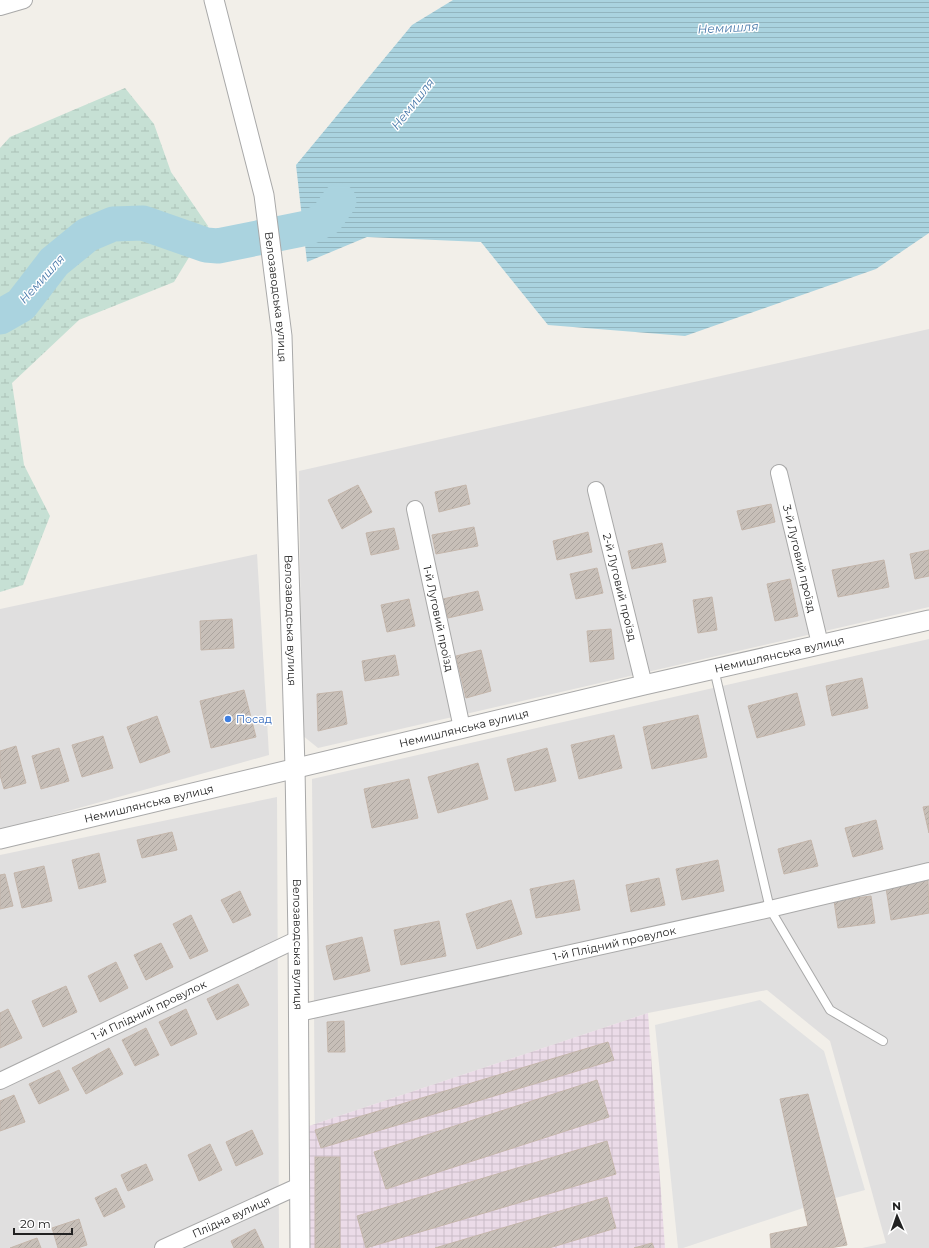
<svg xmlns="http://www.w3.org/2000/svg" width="929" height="1248" font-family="Montserrat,sans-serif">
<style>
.residential{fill:#e0dfdf}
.industrial{fill:url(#industrial-grid)}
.wetland{fill:url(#wetland-marsh)}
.parking{fill:#e2e2e2}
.water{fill:url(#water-rules)}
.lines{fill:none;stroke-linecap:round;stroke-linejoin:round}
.river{stroke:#aad3df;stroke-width:35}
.building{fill:url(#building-hatch);stroke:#c4b6ab}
.service-casing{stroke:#a9a9a9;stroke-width:10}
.minor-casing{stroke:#a9a9a9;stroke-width:18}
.tertiary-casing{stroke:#a9a9a9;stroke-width:21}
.service{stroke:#fff;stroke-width:8}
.minor{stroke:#fff;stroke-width:16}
.tertiary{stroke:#fff;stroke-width:19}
.shop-dot{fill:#3f7fe0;stroke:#fff;stroke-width:1.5}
.labels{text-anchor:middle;stroke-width:3;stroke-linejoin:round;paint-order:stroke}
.street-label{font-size:11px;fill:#222;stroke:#fff}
.shop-label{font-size:11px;fill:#366cbe;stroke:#fff;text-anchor:start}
.water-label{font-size:12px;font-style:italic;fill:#4a7aab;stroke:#fff}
</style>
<defs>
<pattern id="industrial-grid" width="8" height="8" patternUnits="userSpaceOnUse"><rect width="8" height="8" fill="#ebdbe8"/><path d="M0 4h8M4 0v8" fill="none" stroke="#c9bcc7"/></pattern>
<pattern id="wetland-marsh" width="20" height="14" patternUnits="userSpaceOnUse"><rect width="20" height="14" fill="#c6e0d4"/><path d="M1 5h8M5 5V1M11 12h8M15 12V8" fill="none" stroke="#aac0b6"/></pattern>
<pattern id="water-rules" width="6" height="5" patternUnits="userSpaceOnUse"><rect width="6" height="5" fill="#aad3df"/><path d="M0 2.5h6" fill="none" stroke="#92b5bf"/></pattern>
<pattern id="building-hatch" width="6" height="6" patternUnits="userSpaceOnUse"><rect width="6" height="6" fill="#c7bfb8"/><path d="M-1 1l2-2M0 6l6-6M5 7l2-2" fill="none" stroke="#aba49e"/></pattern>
</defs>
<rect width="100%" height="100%" fill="#f2efe9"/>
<g class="residential">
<polygon points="929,329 929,607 318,748 302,735 299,471"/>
<polygon points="257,554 269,755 0,830 0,609"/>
<polygon points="929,639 929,1248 862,1248 886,1243 830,1041 767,990 648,1013 315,1124 312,779"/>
<polygon points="277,797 279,1248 0,1248 0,855"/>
</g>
<polygon class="industrial" points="648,1013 665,1248 308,1248 306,1127"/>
<polygon class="wetland" points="125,88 154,124 171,172 208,226 174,282 79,320 12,383 24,465 50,516 23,585 0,592 0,148 10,137"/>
<polygon class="parking" points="760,1000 824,1051 865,1190 824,1201 683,1248 678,1248 655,1025"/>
<polygon class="water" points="453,0 929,0 929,233 876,269 685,336 548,325 481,242 367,237 307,262 296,165 412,25"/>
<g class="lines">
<polyline class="river" points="0,317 21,305 54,262 87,235 113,224 143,223 206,245 218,246 307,228 326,219 339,201"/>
</g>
<g class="building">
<polygon points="358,485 372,512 342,529 328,500"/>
<polygon points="466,485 470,504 439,512 435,492"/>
<polygon points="771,504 775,522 742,530 737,511"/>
<polygon points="474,527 478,546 436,554 432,535"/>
<polygon points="394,528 399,549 371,555 366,533"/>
<polygon points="588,532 592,552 557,560 553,541"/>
<polygon points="662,543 666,562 632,569 628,551"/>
<polygon points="929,550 929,576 915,579 910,554"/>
<polygon points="884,560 889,587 838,597 832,570"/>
<polygon points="597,568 603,593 576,599 570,574"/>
<polygon points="790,579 798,616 775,621 767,584"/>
<polygon points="478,591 483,610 448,618 443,599"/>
<polygon points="712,597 717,630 698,633 693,600"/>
<polygon points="409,599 415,626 387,632 381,605"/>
<polygon points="232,619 234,648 201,650 200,621"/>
<polygon points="611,629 614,659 590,662 587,631"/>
<polygon points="481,650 491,691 466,698 456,656"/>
<polygon points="395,655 399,675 365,681 362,661"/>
<polygon points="862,678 868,708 832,716 826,686"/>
<polygon points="244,690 256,737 211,748 200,701"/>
<polygon points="342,691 347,724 318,731 317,694"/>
<polygon points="797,693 805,725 757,738 748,706"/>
<polygon points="698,715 707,757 652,769 643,727"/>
<polygon points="157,716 170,752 140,763 127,727"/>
<polygon points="614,735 622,768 579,779 571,745"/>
<polygon points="103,736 113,768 82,777 72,745"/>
<polygon points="16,746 26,783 4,789 0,775 0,751"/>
<polygon points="59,748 69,781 41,789 32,756"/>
<polygon points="547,748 556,781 515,791 507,759"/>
<polygon points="478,763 488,799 438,813 428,777"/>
<polygon points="409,779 418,818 372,828 364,789"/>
<polygon points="929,806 929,833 923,807"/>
<polygon points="876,820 883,849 853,857 845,828"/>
<polygon points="172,832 177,850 142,858 137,840"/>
<polygon points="811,840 818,866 784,874 778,849"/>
<polygon points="99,853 106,882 79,889 72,860"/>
<polygon points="718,860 724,891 682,900 676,869"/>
<polygon points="44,866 52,901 22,908 14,873"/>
<polygon points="5,874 13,906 0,909 0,875"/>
<polygon points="659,878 665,905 631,912 626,885"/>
<polygon points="574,880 580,910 536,918 530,889"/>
<polygon points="928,880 929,913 891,920 886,888"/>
<polygon points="240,891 251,915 233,923 221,900"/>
<polygon points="871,896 875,923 838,928 834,901"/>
<polygon points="511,900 522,934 477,949 466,914"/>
<polygon points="191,915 208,951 190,959 173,924"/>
<polygon points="439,921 446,956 401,965 394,930"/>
<polygon points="362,937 370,971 334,980 326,946"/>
<polygon points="161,943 173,967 146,980 134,955"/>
<polygon points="116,962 128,988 100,1002 88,976"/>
<polygon points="238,984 249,1005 217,1020 207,999"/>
<polygon points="66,986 77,1012 43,1027 32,1001"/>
<polygon points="8,1009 22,1038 0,1048 0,1013"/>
<polygon points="186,1009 197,1034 171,1046 159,1022"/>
<polygon points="344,1021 345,1052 328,1052 327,1022"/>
<polygon points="146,1028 159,1055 135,1066 122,1040"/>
<polygon points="608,1042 614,1060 321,1148 315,1130"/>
<polygon points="109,1048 123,1074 86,1094 72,1068"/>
<polygon points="59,1070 69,1090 39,1104 29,1084"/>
<polygon points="597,1080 609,1117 386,1189 374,1152"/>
<polygon points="808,1094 847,1245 830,1248 771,1248 770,1234 808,1226 780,1099"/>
<polygon points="14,1095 25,1122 0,1131 0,1101"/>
<polygon points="252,1130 263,1154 236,1166 226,1142"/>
<polygon points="607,1141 616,1174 366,1248 357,1216"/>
<polygon points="210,1144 222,1170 199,1181 188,1155"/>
<rect x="315" y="1157" width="25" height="91"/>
<polygon points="146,1164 153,1180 128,1191 121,1175"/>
<polygon points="116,1188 125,1207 104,1217 95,1198"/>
<polygon points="607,1197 616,1228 549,1248 435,1248"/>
<polygon points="79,1219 87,1245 77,1248 58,1248 52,1228"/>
<polygon points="255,1229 264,1248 234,1248 231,1241"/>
<polygon points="37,1238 41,1248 10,1248"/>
<polygon points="652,1243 654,1248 634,1248"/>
</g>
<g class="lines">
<g class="service-casing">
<polyline id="service" points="714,669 770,909 830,1010 883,1041"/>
</g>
<g class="minor-casing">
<g id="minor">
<polyline points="0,7 24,0"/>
<path id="s1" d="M779,473L820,644"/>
<path id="s2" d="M596,490L644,685"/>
<path id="s3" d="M415,509L462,728"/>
<path id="s4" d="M299,1013L770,909L929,871"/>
<path id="s5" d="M0,1081L298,939"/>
<path id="s6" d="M163,1248L299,1186"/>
</g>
</g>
<g class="tertiary-casing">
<g id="tertiary">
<path id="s7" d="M214,0L264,195L282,336L295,768L298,939L300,1248"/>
<path id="s8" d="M0,839L644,685L929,620"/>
</g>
</g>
<use href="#service" class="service"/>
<use href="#minor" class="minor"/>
<use href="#tertiary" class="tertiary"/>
</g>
<circle class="shop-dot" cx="228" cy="719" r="4"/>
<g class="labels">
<g class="street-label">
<text dy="4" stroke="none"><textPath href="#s7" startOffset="304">Велозаводська вулиця</textPath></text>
<text dy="4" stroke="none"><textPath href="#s1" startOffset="88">3-й Луговий проїзд</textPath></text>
<text dy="4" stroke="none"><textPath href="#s2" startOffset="100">2-й Луговий проїзд</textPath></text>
<text dy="4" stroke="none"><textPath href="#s3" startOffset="112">1-й Луговий проїзд</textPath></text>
<text dy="4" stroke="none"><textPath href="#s7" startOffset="628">Велозаводська вулиця</textPath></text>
<text dy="4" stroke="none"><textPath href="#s8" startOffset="801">Немишлянська вулиця</textPath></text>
<text dy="4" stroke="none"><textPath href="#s8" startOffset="477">Немишлянська вулиця</textPath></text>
<text dy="4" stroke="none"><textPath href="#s8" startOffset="153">Немишлянська вулиця</textPath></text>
<text dy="4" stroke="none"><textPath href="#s4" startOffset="323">1-й Плідний провулок</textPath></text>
<text dy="4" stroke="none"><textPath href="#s7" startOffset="952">Велозаводська вулиця</textPath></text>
<text dy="4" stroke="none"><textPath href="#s5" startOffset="165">1-й Плідний провулок</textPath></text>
<text dy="4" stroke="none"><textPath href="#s6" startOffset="75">Плідна вулиця</textPath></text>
</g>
<g class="shop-label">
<text x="236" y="723">Посад</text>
</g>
<g class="water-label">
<text transform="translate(728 28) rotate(-3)" y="4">Немишля</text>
<text transform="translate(413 104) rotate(-52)" y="4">Немишля</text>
<text transform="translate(42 279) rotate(-48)" y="4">Немишля</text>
</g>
</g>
<g transform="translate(897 1216) rotate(358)" stroke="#ffffff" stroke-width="3" paint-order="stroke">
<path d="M0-3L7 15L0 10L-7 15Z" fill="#222222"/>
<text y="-6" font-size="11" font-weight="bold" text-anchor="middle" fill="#222222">N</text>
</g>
<path d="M14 1228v6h58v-6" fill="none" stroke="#222222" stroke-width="2"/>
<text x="20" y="1228" font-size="12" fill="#222222" stroke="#ffffff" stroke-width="3" paint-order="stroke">20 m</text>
</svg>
